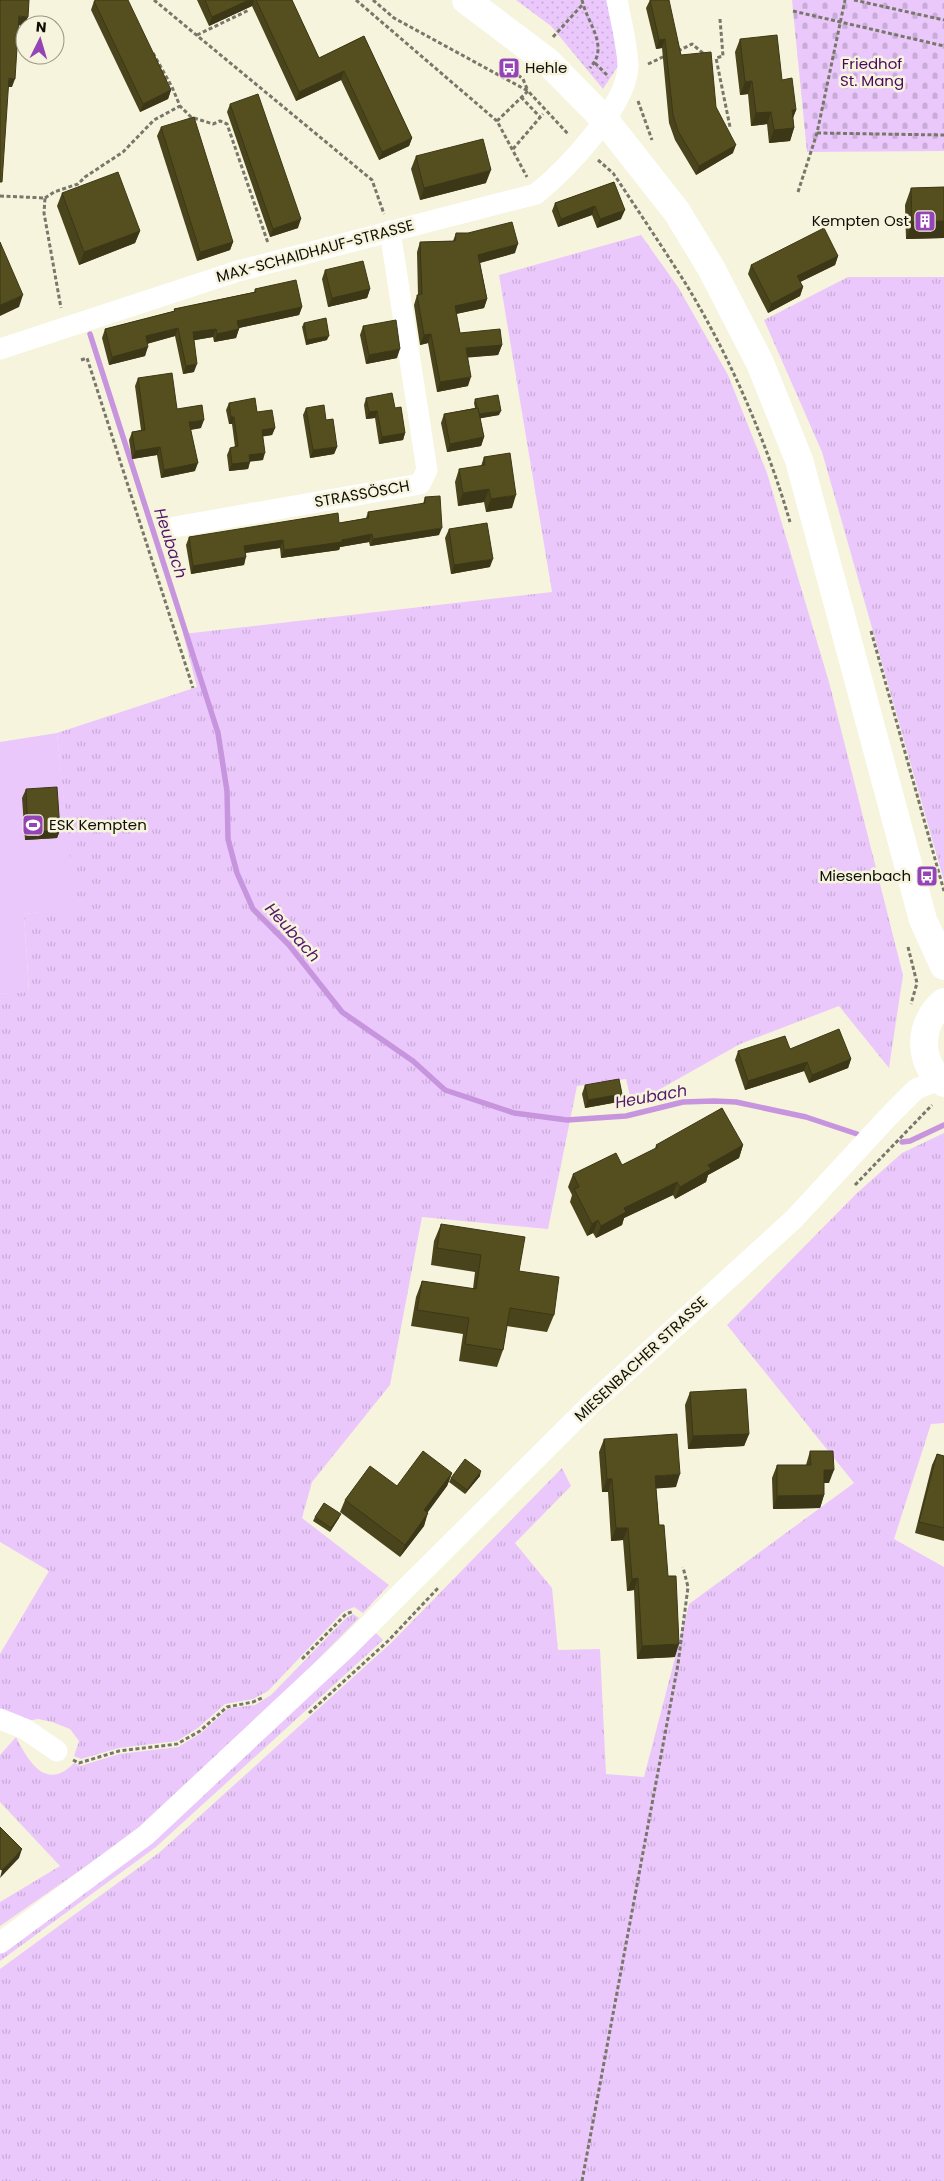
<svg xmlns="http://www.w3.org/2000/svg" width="944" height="2181" font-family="Poppins,sans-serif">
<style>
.grass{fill:url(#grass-tufts)}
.cemetery{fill:url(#cemetery-stones)}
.park{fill:url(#park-dots)}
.garden{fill:#ebc8fc}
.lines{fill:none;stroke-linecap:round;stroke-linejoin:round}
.stream{stroke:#c795dd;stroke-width:5.5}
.path{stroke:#787769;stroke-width:3;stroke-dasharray:4 2.5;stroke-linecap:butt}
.minor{stroke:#fff;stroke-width:21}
.major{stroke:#fff;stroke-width:28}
.wall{fill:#49441b}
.shaded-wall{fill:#3c3716}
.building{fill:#554f1f;stroke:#3c3716}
.labels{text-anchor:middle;stroke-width:5;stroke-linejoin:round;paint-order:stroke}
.park-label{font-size:15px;fill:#4a0760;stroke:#f6f4dd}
.poi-label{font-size:15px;fill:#0f0e07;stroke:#f6f4dd;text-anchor:start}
.street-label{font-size:15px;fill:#0f0e07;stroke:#f6f4dd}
.water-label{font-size:16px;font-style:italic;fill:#54166b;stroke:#f6f4dd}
</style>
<defs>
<pattern id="grass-tufts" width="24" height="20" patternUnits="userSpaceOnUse" patternTransform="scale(1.25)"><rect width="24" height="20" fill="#ebc8fc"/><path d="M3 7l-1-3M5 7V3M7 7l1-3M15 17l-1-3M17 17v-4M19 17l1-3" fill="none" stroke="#c8abd6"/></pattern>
<pattern id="cemetery-stones" width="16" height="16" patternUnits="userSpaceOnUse" patternTransform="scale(1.25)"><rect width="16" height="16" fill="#ebc8fc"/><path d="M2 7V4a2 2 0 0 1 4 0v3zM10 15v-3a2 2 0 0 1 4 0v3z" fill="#c8abd6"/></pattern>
<pattern id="park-dots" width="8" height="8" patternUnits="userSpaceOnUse" patternTransform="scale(1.25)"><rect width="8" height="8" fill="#ebc8fc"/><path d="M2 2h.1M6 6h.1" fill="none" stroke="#c8abd6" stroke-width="1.8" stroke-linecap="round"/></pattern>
</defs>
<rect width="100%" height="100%" fill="#f6f4dd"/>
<g class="grass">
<polygon points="641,235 678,287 728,375 767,473 829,682 903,975 889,1068 839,1006 740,1044 632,1105 626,1079 577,1086 548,1229 422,1217 390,1385 312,1482 302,1518 389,1585 363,1613 354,1607 343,1612 268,1691 253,1699 225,1704 198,1728 177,1741 119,1748 81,1759 74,1756 79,1741 70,1729 52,1722 38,1719 22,1722 0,1713 0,1654 49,1571 0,1542 0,994 29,991 24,914 74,907 57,733 197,687 183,634 552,592 499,275"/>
<polygon points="848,277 944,277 944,881 822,452 764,320"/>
<polygon points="944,1133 944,1423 931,1424 894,1539 944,1567 944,2181 0,2181 0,1969 160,1852 391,1643 562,1468 571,1486 515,1543 552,1588 558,1650 600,1649 606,1774 644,1777 689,1604 854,1483 727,1325 857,1193 902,1153"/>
<path d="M353,1614L359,1618L265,1713L141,1828L0,1926V1902L60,1866L0,1802V1755L16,1737C28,1761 46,1792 74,1763L80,1766L119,1754L178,1747L201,1733L229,1708L255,1705L271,1695L346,1618Z"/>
<polygon points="376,1633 383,1640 156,1847 0,1961 0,1951"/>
</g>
<polygon class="cemetery" points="792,0 944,0 944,151 807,152"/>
<polygon class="park" points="516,0 611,0 620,63 603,89 551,26"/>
<polygon class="garden" points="57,733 75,908 24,914 29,992 0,994 0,742"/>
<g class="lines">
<g class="stream">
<polyline points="90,334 218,733 227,791 228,839 237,873 253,909 289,945 342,1012 413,1061 445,1090 514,1113 567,1120 626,1116 683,1102 714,1101 736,1102 806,1117 857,1134"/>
<polyline points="902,1142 910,1141 944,1125"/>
</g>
<g class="path">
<polyline points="154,0 372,180 384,214"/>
<polyline points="356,0 497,121 527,177"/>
<polyline points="373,0 394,18 528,91 568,134"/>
<path d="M582,0C587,23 610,46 590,68"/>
<polyline points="854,0 944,20"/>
<polyline points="793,11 944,46"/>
<polyline points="720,19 723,56 716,58 730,127"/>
<polyline points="197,35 249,10"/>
<polyline points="553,37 583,4"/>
<polyline points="678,51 692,44 704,54"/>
<polyline points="153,53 172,87 180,106 194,120"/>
<polyline points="595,63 607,75"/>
<polyline points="648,64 665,56"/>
<polyline points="521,97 540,117"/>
<polyline points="638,101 652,140"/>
<polyline points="194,118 213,124 220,121 227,124 268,243"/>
<polyline points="497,121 528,91 523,79 509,68"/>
<polyline points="817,133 944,135"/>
<polyline points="513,149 543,114"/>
<path d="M598,160L613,173C637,209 661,245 684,281C729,354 766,440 790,522"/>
<polyline points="798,192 817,133 845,0"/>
<polyline points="0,196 45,198 44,213 61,308"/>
<polyline points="45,198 54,192 78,184 85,177 123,152 154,120 180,106"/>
<polyline points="81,360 87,358 193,688"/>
<polyline points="871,631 944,891"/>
<polyline points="908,947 917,983 911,1004"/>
<polyline points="855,1185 932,1105"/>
<polyline points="302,1659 346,1614 354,1611"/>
<polyline points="309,1713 388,1641 439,1587"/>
<polyline points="73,1760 79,1763 119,1751 177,1744 200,1731 227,1707 253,1702 262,1698"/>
<polyline points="582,2181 678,1664 688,1587 683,1567"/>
</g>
<g class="minor">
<path d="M0,349L238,271L536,194C566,170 628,105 628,65C627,44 621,21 617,0"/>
<polyline points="169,528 420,484 427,470 390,231"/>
<polyline points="0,1719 25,1729 57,1751"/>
<polyline points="0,1943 146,1835 347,1647 591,1404 794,1219 890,1115 916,1089 940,1080"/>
</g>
<g class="major">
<polyline points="466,0 548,62 604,119 677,212 711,268 760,363 799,460 923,920 944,966"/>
<path d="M944,1002C918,1023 917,1063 944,1083"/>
</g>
</g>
<g class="wall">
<polygon points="197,0 292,0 319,58 364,36 412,138 409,146 379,160 341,80 296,101 252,6 209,26"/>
<polygon points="650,0 681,55 716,107 733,153 696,175 675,140 669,123 662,48 656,49 646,8"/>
<polygon points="94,1 171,90 168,99 140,112 91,10"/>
<polygon points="740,39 782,80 796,110 793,118 794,128 790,141 769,143 767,124 751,126 748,94 740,95 735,52"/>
<polygon points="230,104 298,228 270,237 227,112"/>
<polygon points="161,127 233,242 230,250 197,261 157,136"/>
<polygon points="416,156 486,183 420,200 411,169"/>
<polygon points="614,182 621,219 597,228 592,215 558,227 552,211 555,203"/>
<polygon points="944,187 944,238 906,239 905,205 911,188"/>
<polygon points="62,193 140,231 135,243 79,265 57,206"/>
<polygon points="456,233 515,253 480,263 487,299 484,308 456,314 460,333 502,345 498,355 468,357 468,386 437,392 428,343 420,345 414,305 417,295 418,295 417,252 420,242 453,241"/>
<polygon points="838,256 835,265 800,282 803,287 800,296 768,313 748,274 751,265"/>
<polygon points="325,270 370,289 367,298 328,307 322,279"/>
<polygon points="255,289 302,307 299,315 239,328 236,338 214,342 213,337 194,340 194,372 183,374 175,336 147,344 145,356 109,365 102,338 105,329 174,311 174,309 254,292"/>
<polygon points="304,323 327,340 306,345 302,327"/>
<polygon points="363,326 397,358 366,364 360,335"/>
<polygon points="138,378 201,428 191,430 195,471 161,478 157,455 132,459 129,440 132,432 141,430 135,386"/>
<polygon points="366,398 395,408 405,433 403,440 379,444 375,418 366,419 364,405"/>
<polygon points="475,399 499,415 480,418 484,437 481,446 447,452 441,423 444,414 475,408 474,403"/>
<polygon points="229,403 257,412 275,428 272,435 263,436 263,460 250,461 248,469 229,471 227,455 230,448 235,447 232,424 229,424 226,410"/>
<polygon points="306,408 326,420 337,447 334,454 310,458 303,415"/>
<polygon points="484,457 512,508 486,512 484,502 458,506 455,482 459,469 481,466"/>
<polygon points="425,497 439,535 370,546 369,542 340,547 339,550 281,558 280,548 246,553 244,565 191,574 186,545 189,537 339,523 366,518 368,512 423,504"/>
<polygon points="449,529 490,567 451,574 445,538"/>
<polygon points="26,789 60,830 57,838 25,840 22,798"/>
<polygon points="790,1049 851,1059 848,1068 809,1083 804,1071 745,1090 735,1060 738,1051"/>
<polygon points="585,1085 622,1094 618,1102 585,1108 582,1094"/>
<polygon points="656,1145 743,1145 739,1158 708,1175 706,1182 675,1199 673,1195 624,1218 622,1225 596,1238 593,1233 587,1236 570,1202 572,1195 568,1187 573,1174 622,1165 655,1149"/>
<polygon points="441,1224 519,1271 554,1315 547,1332 507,1326 503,1350 497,1367 459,1361 463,1334 411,1326 416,1297 422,1281 473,1289 475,1272 431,1265 434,1241"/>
<polygon points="690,1392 749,1434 744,1446 688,1449 685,1405"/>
<polygon points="604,1439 676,1487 656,1488 659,1525 675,1657 637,1659 634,1590 627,1591 623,1540 611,1541 608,1492 602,1492 599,1452"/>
<polygon points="810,1451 829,1483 824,1483 824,1495 820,1508 773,1509 772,1478 777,1465 806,1465"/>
<polygon points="937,1454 944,1456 944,1541 915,1533 932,1465"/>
<polygon points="452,1473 447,1486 427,1512 424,1526 400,1557 340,1512 345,1500 397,1486"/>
<polygon points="480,1476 465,1494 449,1482 451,1478"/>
<polygon points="315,1517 339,1518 330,1532 313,1521"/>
</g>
<g class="shaded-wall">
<polygon points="249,0 254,0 252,6 209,26 212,17"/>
<polygon points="19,16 28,17 24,26 15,25"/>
<polygon points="665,39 662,48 656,49 659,40"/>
<polygon points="344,71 341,80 296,101 299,92"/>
<polygon points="9,78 15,79 12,87 6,87"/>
<polygon points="752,81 748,94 740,95 745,82"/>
<polygon points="171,90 168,99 140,112 143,104"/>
<polygon points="792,110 796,110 791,123"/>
<polygon points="771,112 767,124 751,126 756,113"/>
<polygon points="794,128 790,141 769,143 774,130"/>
<polygon points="412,138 409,146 379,160 382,152"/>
<polygon points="736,145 733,153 696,175 699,166"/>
<polygon points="491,170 486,183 420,200 424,188"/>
<polygon points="595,206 592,215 558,227 561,219"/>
<polygon points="625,210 621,219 597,228 600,219"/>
<polygon points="301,219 298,228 270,237 273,229"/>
<polygon points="944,221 944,238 906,239 912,222"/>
<polygon points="140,231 135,243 79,265 84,252"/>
<polygon points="233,242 230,250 197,261 200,252"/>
<polygon points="518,244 515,253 475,264 478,255"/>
<polygon points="838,256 835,265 794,285 797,276"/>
<polygon points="803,287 800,296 768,313 771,304"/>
<polygon points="370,289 367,298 328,307 332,298"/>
<polygon points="23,295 19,307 0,316 0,305"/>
<polygon points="487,299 484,308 451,315 455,306"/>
<polygon points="302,307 299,315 234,329 237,321"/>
<polygon points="178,328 175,336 142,345 146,336"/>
<polygon points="216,329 213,337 190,341 193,332"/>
<polygon points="239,329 236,338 214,342 217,334"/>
<polygon points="431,334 428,343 420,345 424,335"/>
<polygon points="329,336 327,340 306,345 307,340"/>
<polygon points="502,345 498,355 463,358 466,348"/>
<polygon points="148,347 145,356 109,365 112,357"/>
<polygon points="400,349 397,358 366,364 369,355"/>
<polygon points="197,364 194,372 183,374 186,366"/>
<polygon points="471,377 468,386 437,392 440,382"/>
<polygon points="377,411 375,418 366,419 369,412"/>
<polygon points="501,411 499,415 477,419 478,415"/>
<polygon points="231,417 234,417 232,424 229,424"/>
<polygon points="204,420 201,428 186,430 189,422"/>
<polygon points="275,428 272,435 260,437 262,430"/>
<polygon points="405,433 403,440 379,444 382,437"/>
<polygon points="484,437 481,446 447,452 450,444"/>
<polygon points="160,447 157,455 132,459 135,451"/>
<polygon points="337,447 334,454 310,458 313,450"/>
<polygon points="265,453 263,460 247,462 249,455"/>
<polygon points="250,462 248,469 229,471 232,464"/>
<polygon points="198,463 195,471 161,478 164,470"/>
<polygon points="489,489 484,502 458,506 463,493"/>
<polygon points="516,495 512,508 486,512 491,499"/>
<polygon points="442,528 439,535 370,546 373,539"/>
<polygon points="372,534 369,542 340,547 339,550 281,558 284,550"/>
<polygon points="283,540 280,548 242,553 244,546"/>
<polygon points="246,557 244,565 191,574 193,566"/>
<polygon points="493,559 490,567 451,574 454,565"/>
<polygon points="60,830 57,838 25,840 28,832"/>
<polygon points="851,1059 848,1068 809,1083 812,1075"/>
<polygon points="807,1062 804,1071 745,1090 748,1081"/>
<polygon points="622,1094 618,1102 585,1108 588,1100"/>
<polygon points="743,1145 739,1158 708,1175 706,1182 675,1199 680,1187 708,1165"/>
<polygon points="677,1182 673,1195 624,1218 622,1225 596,1238 601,1226 624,1208"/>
<polygon points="598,1220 593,1233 587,1236 592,1224"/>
<polygon points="749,1434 744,1446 688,1449 693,1436"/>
<polygon points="824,1470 834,1470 829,1483 819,1483"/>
<polygon points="481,1471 480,1476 465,1494 467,1490"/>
<polygon points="452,1473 447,1486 420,1523 424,1510"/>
<polygon points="680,1474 676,1487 651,1489 655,1476"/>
<polygon points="607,1479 612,1479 608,1492 602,1492"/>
<polygon points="824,1495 820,1508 773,1509 777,1496"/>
<polygon points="428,1513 424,1526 400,1557 405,1545"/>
<polygon points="341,1514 339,1518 330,1532 331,1528"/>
<polygon points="616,1528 628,1528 623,1540 611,1541"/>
<polygon points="638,1578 634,1590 627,1591 632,1579"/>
<polygon points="679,1644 675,1657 637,1659 642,1646"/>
<polygon points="22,1849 19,1858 0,1878 2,1870"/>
</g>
<g class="building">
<polygon points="0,0 29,0 28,17 19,16 15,79 9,78 2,182 0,182"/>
<polygon points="97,0 128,0 171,90 143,104 94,1"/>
<polygon points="205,0 249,0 212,17"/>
<polygon points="256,0 292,0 319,58 364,36 412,138 382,152 344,71 299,92"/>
<polygon points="650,0 669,0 681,55 711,52 716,107 736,145 699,166 678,131 673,115 665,39 659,40"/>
<polygon points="777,35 782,80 792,78 796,110 792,110 794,128 774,130 771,112 756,113 752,81 745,82 740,39"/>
<polygon points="258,94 301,219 273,229 230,104"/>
<polygon points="194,117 233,242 200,252 161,127"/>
<polygon points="483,139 491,170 424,188 416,156"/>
<polygon points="118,172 140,231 84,252 62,193"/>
<polygon points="614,182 625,210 600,219 595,206 561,219 555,203"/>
<polygon points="944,187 944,221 912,222 911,188"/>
<polygon points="512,222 518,244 478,255 487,299 455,306 460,333 500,329 502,345 466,348 471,377 440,382 431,334 424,335 417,295 422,294 420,242 455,241 456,233 468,233"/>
<polygon points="824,228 838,256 797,276 803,287 771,304 751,265"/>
<polygon points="0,242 23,295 0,305"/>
<polygon points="363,261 370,289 332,298 325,270"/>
<polygon points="296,280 302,307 237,321 239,329 217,334 216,329 193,332 197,364 186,366 178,328 146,336 148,347 112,357 105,329 175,311 174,309 256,292 255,289"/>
<polygon points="326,318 329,336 307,340 304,323"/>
<polygon points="396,320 400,349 369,355 363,326"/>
<polygon points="172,373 177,409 202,405 204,420 189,422 198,463 164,470 160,447 135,451 132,432 145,430 138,378"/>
<polygon points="392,393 395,408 401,407 405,433 382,437 377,411 369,412 366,398"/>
<polygon points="498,395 501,411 479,414 478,408 477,408 475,399"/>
<polygon points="255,398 257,412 272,410 275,428 262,430 265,453 249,455 250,462 232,464 230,448 238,446 234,417 231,417 229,403"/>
<polygon points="324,405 326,420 333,419 337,447 313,450 306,408"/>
<polygon points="478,408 484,437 450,444 444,414"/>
<polygon points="510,453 516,495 491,499 489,489 463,493 459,469 485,465 484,457"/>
<polygon points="440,496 442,528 373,539 372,534 342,540 342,542 284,550 283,540 244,546 246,557 193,566 189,537 338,513 339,523 369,518 368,512 425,503 425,497"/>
<polygon points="487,523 493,559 454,565 449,529"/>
<polygon points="57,787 60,830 28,832 26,789"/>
<polygon points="839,1029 851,1059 812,1075 807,1062 748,1081 738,1051 785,1036 790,1049"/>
<polygon points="619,1079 622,1094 588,1100 585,1085"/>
<polygon points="722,1108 743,1145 708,1165 711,1169 680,1187 677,1182 624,1208 626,1212 601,1226 598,1220 592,1224 574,1189 579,1187 573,1174 616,1153 622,1165 658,1147 656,1145"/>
<polygon points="441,1224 525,1237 519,1271 559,1277 554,1315 510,1308 503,1350 465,1344 469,1318 417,1310 422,1281 476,1289 481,1255 437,1248"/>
<polygon points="746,1389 749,1434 693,1436 690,1392"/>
<polygon points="677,1434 680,1474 655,1476 659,1525 664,1525 668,1576 676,1576 679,1644 642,1646 638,1578 632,1579 628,1528 616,1528 612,1479 607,1479 604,1439"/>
<polygon points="423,1451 452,1473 424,1510 428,1513 405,1545 345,1500 370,1466 397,1486"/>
<polygon points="810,1451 833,1451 834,1470 824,1470 824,1495 777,1496 777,1465 811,1465"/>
<polygon points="937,1454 944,1456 944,1528 919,1522"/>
<polygon points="465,1459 481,1471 467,1490 451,1478"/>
<polygon points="324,1503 341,1514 331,1528 315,1517"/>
<polygon points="0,1827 22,1849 2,1870 0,1869"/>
</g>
<defs>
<g id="bus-square" transform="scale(1.125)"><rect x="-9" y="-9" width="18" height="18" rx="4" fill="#9444b4" stroke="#f6f4dd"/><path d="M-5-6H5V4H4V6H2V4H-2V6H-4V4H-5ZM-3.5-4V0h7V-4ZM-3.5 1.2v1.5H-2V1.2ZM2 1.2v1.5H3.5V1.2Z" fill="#fff"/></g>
<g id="building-square" transform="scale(1.125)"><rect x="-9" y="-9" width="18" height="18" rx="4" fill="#9444b4" stroke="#f6f4dd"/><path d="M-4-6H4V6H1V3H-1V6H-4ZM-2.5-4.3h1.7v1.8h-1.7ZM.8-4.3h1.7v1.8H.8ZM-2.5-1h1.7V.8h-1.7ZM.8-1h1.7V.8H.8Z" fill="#fff"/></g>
<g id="stadium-square" transform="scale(1.125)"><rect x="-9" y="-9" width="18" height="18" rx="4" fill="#9444b4" stroke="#f6f4dd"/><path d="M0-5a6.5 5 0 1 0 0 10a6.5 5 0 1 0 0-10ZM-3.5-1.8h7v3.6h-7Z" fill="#fff"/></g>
</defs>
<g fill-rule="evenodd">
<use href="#bus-square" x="509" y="68"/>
<use href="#building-square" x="925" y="221"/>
<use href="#stadium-square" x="33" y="825"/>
<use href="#bus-square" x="927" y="876"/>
</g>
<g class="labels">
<g class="park-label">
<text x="872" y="69">Friedhof<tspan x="872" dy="17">St. Mang</tspan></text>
</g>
<g class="poi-label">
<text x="525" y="73">Hehle</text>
<text x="909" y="226" text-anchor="end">Kempten Ost</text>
<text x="49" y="830">ESK Kempten</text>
<text x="911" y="881" text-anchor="end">Miesenbach</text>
</g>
<g class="street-label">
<text transform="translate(315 251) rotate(-15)" y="5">MAX-SCHAIDHAUF-STRASSE</text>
<text transform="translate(362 494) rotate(-10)" y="5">STRASSÖSCH</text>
<text transform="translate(641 1359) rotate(-43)" y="5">MIESENBACHER STRASSE</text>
</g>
<g class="water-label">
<text transform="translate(171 543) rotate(72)" y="6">Heubach</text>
<text transform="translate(293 932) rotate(48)" y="6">Heubach</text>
<text transform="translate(651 1096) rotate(-10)" y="6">Heubach</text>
</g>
</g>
<g transform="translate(40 40) rotate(5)"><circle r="24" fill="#f6f4dd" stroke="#9a9887"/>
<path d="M0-4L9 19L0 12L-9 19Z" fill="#9444b4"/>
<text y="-8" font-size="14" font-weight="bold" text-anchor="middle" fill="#0f0e07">N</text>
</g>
</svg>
